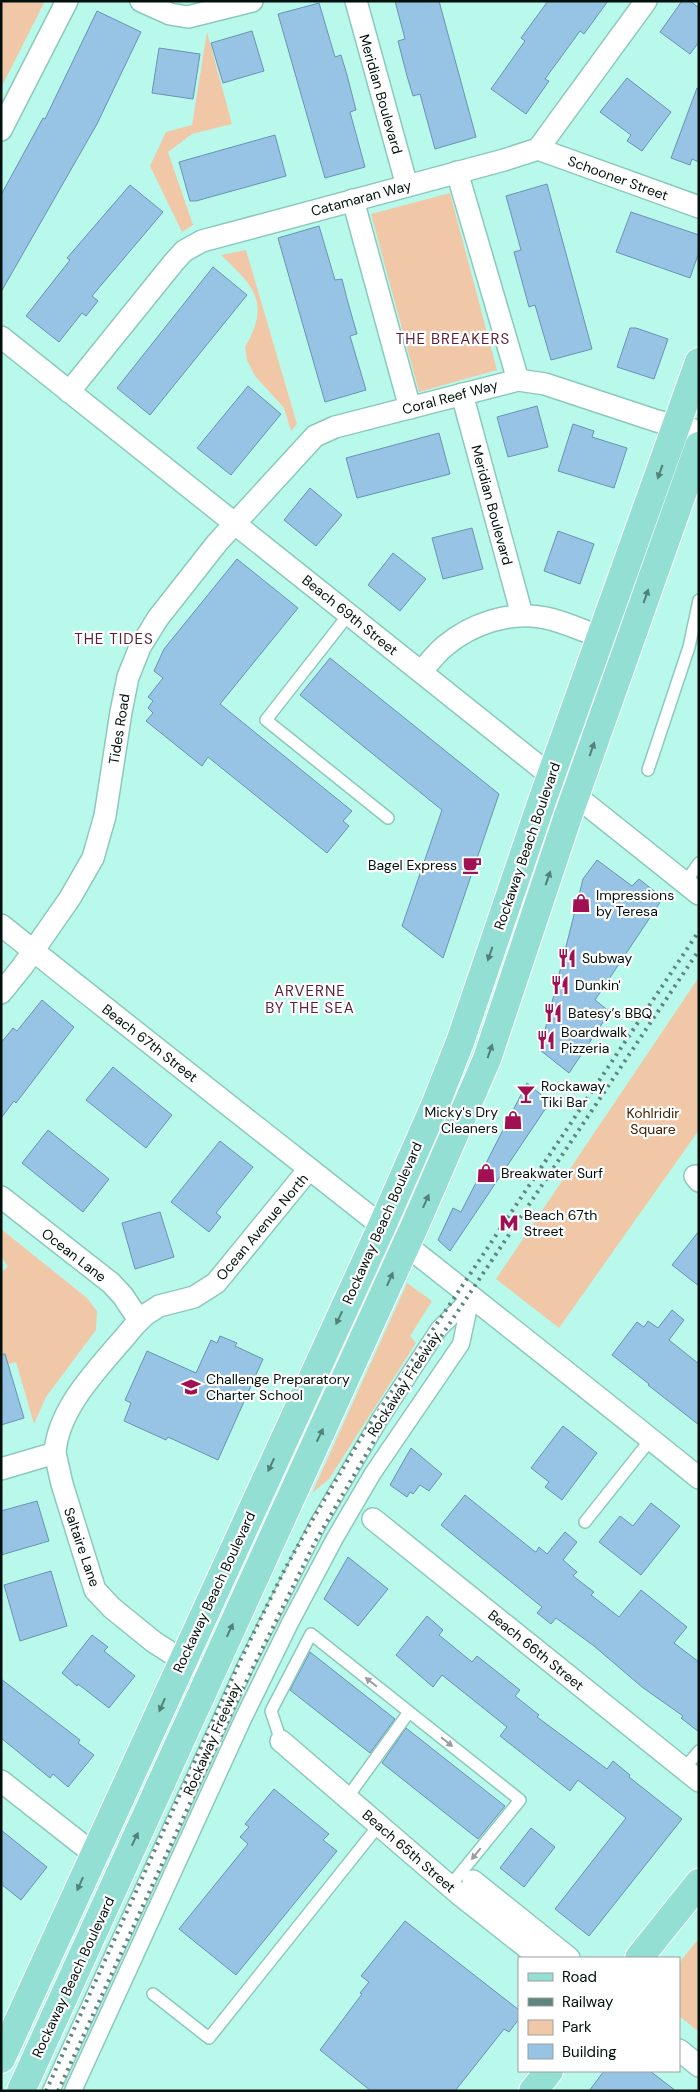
<svg xmlns="http://www.w3.org/2000/svg" width="700" height="2092" font-family="'DM Sans',sans-serif">
<style>
.green{fill:#f1c8a7}
.building{fill:#97c4e5;stroke:#6893b2}
.lines{fill:none;stroke-linecap:round;stroke-linejoin:round}
.service-casing{stroke:#8ac9bc;stroke-width:14}
.pedestrian-casing{stroke:#8ac9bc;stroke-width:19}
.minor-casing{stroke:#8ac9bc;stroke-width:24}
.primary-casing{stroke:#fff;stroke-width:30}
.service{stroke:#fff;stroke-width:11}
.pedestrian{stroke:#fff;stroke-width:16}
.minor{stroke:#fff;stroke-width:21}
.primary{stroke:#94dfd3;stroke-width:28}
.rail{stroke:#5e867e;stroke-width:4;stroke-dasharray:2.5 5;stroke-linecap:butt}
.oneway{fill:#518279}
.oneway2{fill:#999f9e}
.labels{text-anchor:middle;stroke-width:4.5;stroke-linejoin:round;paint-order:stroke}
.street-label{font-size:14px;fill:#00100c;stroke:#fff}
.poi-label{font-size:14px;fill:#00100c;stroke:#fff;text-anchor:start}
.park-label{font-size:14px;fill:#422100;stroke:#fff}
.neighbourhood-label{font-size:15px;letter-spacing:1px;fill:#601d36;stroke:#fff}
</style>
<rect width="100%" height="100%" fill="#b9f9ec"/>
<g class="green">
<polygon points="1,1 45,1 1,88"/>
<polygon points="207,32 232,124 192,134 168,152 193,225 182,232 150,166 166,132 192,125"/>
<polygon points="450,193 497,370 419,392 371,214"/>
<path d="M246,250L297,424L291,431L284,408L255,376L247,360L245,347C271,303 254,286 221,255Z"/>
<polygon points="699,977 699,1130 559,1328 496,1279"/>
<polygon points="1,1229 87,1298 97,1311 96,1330 46,1397 34,1424 16,1362 1,1366 1,1272 8,1267 1,1256"/>
<polygon points="407,1283 432,1301 410,1336 416,1343 329,1479 312,1493"/>
<polygon points="699,1938 699,2032 679,2016 679,1963"/>
</g>
<g class="building">
<polygon points="395,1 439,1 476,137 435,149 420,94 413,96 407,76 398,41 405,39"/>
<polygon points="548,1 608,1 584,34 580,31 545,79 549,81 526,114 491,89 525,41 521,38"/>
<polygon points="682,1 690,1 699,8 699,42 690,54 660,32"/>
<polygon points="319,3 335,57 341,55 347,75 356,110 350,112 365,167 325,178 278,14"/>
<polygon points="97,11 141,32 97,124 1,292 1,195 43,118 45,119"/>
<polygon points="252,31 264,71 223,83 211,43"/>
<polygon points="159,48 200,54 193,99 152,93"/>
<polygon points="627,78 671,112 642,151 627,141 631,135 600,112"/>
<polygon points="697,88 699,88 699,162 692,159 690,165 671,158"/>
<polygon points="275,135 286,176 196,201 190,201 179,162"/>
<polygon points="547,184 592,349 551,360 535,305 529,307 514,252 521,250 506,196"/>
<polygon points="130,185 163,212 92,296 98,301 86,316 82,313 59,342 26,316 70,260 67,258"/>
<polygon points="631,212 699,235 699,252 690,278 616,252"/>
<polygon points="319,226 335,280 342,279 347,299 357,334 350,336 366,390 325,402 278,238"/>
<polygon points="213,267 247,295 150,415 117,388"/>
<polygon points="630,328 636,328 668,339 654,379 617,367"/>
<polygon points="248,386 281,414 231,475 197,448"/>
<polygon points="537,406 548,447 508,457 497,417"/>
<polygon points="573,424 594,431 592,437 627,448 614,488 558,471"/>
<polygon points="439,433 450,474 357,498 346,458"/>
<polygon points="310,488 342,515 316,546 284,520"/>
<polygon points="472,528 483,569 443,579 432,538"/>
<polygon points="558,531 594,544 580,584 544,571"/>
<polygon points="393,553 426,579 400,611 368,585"/>
<polygon points="237,559 298,608 220,704 352,811 343,821 349,826 327,853 208,757 202,766 146,721 153,713 148,708 153,701 148,697 163,678 154,671 164,649"/>
<polygon points="330,658 499,794 443,958 402,926 442,810 300,695"/>
<polygon points="597,860 632,886 639,879 663,898 595,1000 610,1012 569,1073 540,1050 583,879"/>
<polygon points="42,1000 74,1027 16,1103 14,1101 1,1118 1,1043 13,1028 17,1031"/>
<polygon points="113,1067 172,1115 146,1148 86,1100"/>
<polygon points="527,1083 550,1102 450,1251 438,1240 453,1208 461,1212"/>
<polygon points="48,1130 109,1179 83,1212 22,1163"/>
<polygon points="220,1141 253,1167 216,1213 221,1217 209,1232 171,1202"/>
<polygon points="160,1212 174,1257 135,1269 122,1223"/>
<polygon points="699,1231 699,1286 672,1265"/>
<polygon points="672,1310 684,1320 669,1340 699,1364 699,1425 648,1385 649,1384 612,1355 637,1322 644,1327 648,1321 658,1328"/>
<polygon points="220,1336 237,1343 235,1346 263,1359 218,1460 168,1437 166,1440 124,1421 131,1403 125,1400 147,1351 196,1373 211,1340 217,1343"/>
<polygon points="1,1354 5,1354 24,1418 1,1425"/>
<polygon points="563,1426 597,1453 562,1500 545,1487 549,1482 531,1468"/>
<polygon points="411,1448 442,1474 429,1491 420,1485 413,1494 410,1492 407,1497 390,1485"/>
<polygon points="465,1495 534,1551 536,1552 539,1547 547,1554 565,1532 577,1542 563,1560 577,1572 573,1576 594,1592 591,1595 619,1617 641,1590 687,1627 674,1643 699,1662 699,1732 681,1718 683,1716 642,1687 594,1646 556,1618 551,1624 537,1613 542,1607 441,1525"/>
<polygon points="37,1501 49,1541 1,1555 1,1511"/>
<polygon points="651,1503 680,1526 641,1575 599,1542 620,1516 633,1526"/>
<polygon points="348,1557 388,1589 358,1626 324,1599"/>
<polygon points="51,1571 67,1626 20,1641 4,1585"/>
<polygon points="427,1616 443,1630 439,1635 472,1662 477,1656 520,1690 515,1696 539,1715 537,1717 607,1769 613,1761 630,1775 629,1777 682,1819 589,1936 555,1909 626,1818 578,1780 570,1791 500,1736 507,1727 442,1675 433,1687 396,1655"/>
<polygon points="92,1635 108,1647 104,1651 135,1676 109,1708 78,1684 77,1686 62,1673"/>
<polygon points="310,1652 395,1719 370,1753 290,1690"/>
<polygon points="1,1679 80,1740 78,1743 94,1755 68,1787 53,1774 50,1778 1,1738"/>
<polygon points="406,1728 505,1806 478,1839 382,1763"/>
<polygon points="274,1789 329,1834 323,1840 337,1851 236,1975 179,1929 248,1844 240,1837 249,1827 245,1824"/>
<polygon points="531,1828 555,1847 524,1887 500,1868"/>
<polygon points="1,1830 47,1867 21,1900 1,1884"/>
<polygon points="405,1921 519,2010 519,2019 509,2032 504,2029 455,2091 371,2091 320,2050 362,1994 360,1993 369,1982 361,1976"/>
<polygon points="604,2071 650,2071 676,2091 589,2091"/>
</g>
<g class="lines">
<g class="service-casing">
<g id="service">
<polyline points="349,614 266,720 388,818"/>
<polyline points="648,770 689,647 699,600"/>
<polyline points="685,883 699,863"/>
<polyline points="585,1522 651,1439"/>
<polyline points="281,1741 271,1711 311,1634 520,1800 450,1886"/>
<polyline points="684,1769 699,1751"/>
<polyline points="347,1798 409,1712"/>
<polyline points="153,1994 209,2038 379,1825"/>
</g>
</g>
<g class="pedestrian-casing">
<g id="pedestrian">
<polyline points="51,2091 246,1665 318,1524 380,1419 439,1329 471,1297"/>
<polyline points="73,2091 243,1719 290,1623 335,1538 373,1473 461,1344 471,1297"/>
</g>
</g>
<g class="minor-casing">
<g id="minor">
<polyline points="141,1 170,14 188,17 252,1"/>
<polyline points="356,1 407,186"/>
<polyline points="1,130 67,1"/>
<polyline points="538,149 699,207"/>
<polyline points="457,172 518,380"/>
<polyline points="353,200 410,408"/>
<polyline points="1,337 699,894"/>
<polyline points="69,392 174,262 184,251 202,241 504,160 538,149 646,1"/>
<polyline points="462,394 522,615"/>
<path d="M421,672C429,663 436,653 445,646C471,624 511,610 546,618C565,622 583,631 601,637"/>
<path d="M1,925C233,1110 468,1292 699,1478"/>
<polyline points="1,993 22,967 70,898 93,858 105,816 121,712 128,677 140,647 158,618 217,543 315,436 335,427 518,380 545,384 657,421 699,431"/>
<polyline points="695,1176 699,1181"/>
<polyline points="1,1197 111,1283 123,1296 139,1320"/>
<polyline points="55,1453 62,1484 95,1590 112,1608 154,1642 182,1660 210,1674"/>
<path d="M1,1469L55,1453C58,1405 105,1362 134,1326L145,1315L159,1306L194,1297L216,1283L309,1169"/>
<polyline points="373,1519 699,1781"/>
<polyline points="281,1741 459,1894 540,1958"/>
<polyline points="1,1781 94,1854"/>
<polyline points="473,1881 569,1958"/>
<polyline points="679,2050 699,2066"/>
</g>
</g>
<g class="primary-casing">
<g id="primary">
<polyline points="639,1958 699,1883"/>
<polyline points="1,2059 382,1226 436,1103 460,1042 543,798 699,362"/>
<polyline points="21,2091 416,1223 487,1059 567,819 699,446"/>
<polyline points="533,2091 549,2071"/>
</g>
</g>
<use href="#service" class="service"/>
<use href="#pedestrian" class="pedestrian"/>
<use href="#minor" class="minor"/>
<use href="#primary" class="primary"/>
<g class="rail">
<polyline points="46,2091 241,1659 285,1569 310,1524 364,1433 699,931"/>
<polyline points="58,2091 240,1694 315,1542 388,1417 432,1350 699,950"/>
</g>
</g>
<defs><path id="oneway-solid" d="M-6-.8H1V-3.2L6.5 0L1 3.2V.8H-6Z" transform="scale(1.25)"/></defs>
<g class="oneway">
<use href="#oneway-solid" transform="translate(660 472) rotate(110)"/>
<use href="#oneway-solid" transform="translate(646 596) rotate(-71)"/>
<use href="#oneway-solid" transform="translate(592 749) rotate(-71)"/>
<use href="#oneway-solid" transform="translate(548 878) rotate(-71)"/>
<use href="#oneway-solid" transform="translate(490 954) rotate(109)"/>
<use href="#oneway-solid" transform="translate(490 1051) rotate(-71)"/>
<use href="#oneway-solid" transform="translate(426 1201) rotate(-66)"/>
<use href="#oneway-solid" transform="translate(390 1279) rotate(-66)"/>
<use href="#oneway-solid" transform="translate(339 1318) rotate(115)"/>
<use href="#oneway-solid" transform="translate(320 1435) rotate(-65)"/>
<use href="#oneway-solid" transform="translate(271 1465) rotate(115)"/>
<use href="#oneway-solid" transform="translate(230 1630) rotate(-65)"/>
<use href="#oneway-solid" transform="translate(162 1705) rotate(114)"/>
<use href="#oneway-solid" transform="translate(135 1839) rotate(-65)"/>
<use href="#oneway-solid" transform="translate(80 1884) rotate(114)"/>
</g>
<g class="oneway2">
<use href="#oneway-solid" transform="translate(371 1682) rotate(-142)"/>
<use href="#oneway-solid" transform="translate(447 1742) rotate(39)"/>
<use href="#oneway-solid" transform="translate(476 1854) rotate(129)"/>
</g>
<defs>
<g id="cafe-bare" transform="scale(1.5)"><path d="M-5.5-4.5H6V0H3Q3 3.5 0 3.5H-2.5Q-5.5 3.5-5.5 0ZM3-3.2v2h1.7v-2ZM-6 4.5H4V6H-6Z" fill="#a21054" stroke="#fff" stroke-width="2.5" paint-order="stroke"/></g>
<g id="shop-bare" transform="scale(1.5)"><path d="M-5-2.5h2.3a2.7 3.5 0 0 1 5.4 0H5L5.5 6h-11ZM-1.5-2.5h3a1.5 2.3 0 0 0-3 0Z" fill="#a21054" stroke="#fff" stroke-width="2.5" paint-order="stroke"/></g>
<g id="restaurant-bare" transform="scale(1.5)"><path d="M-5-6h1v4h1v-4h1v4h1v-4h1v5L-1.5 .5V6h-2V.5L-5-1ZM5-6V6H3V1.5H1.5Q1.5-4 5-6Z" fill="#a21054" stroke="#fff" stroke-width="2.5" paint-order="stroke"/></g>
<g id="bar-bare" transform="scale(1.5)"><path d="M-6-5H6L.8 .8V4.5H3.5V6h-7V4.5H-.8V.8Z" fill="#a21054" stroke="#fff" stroke-width="2.5" paint-order="stroke"/></g>
<g id="metro-bare" transform="scale(1.5)"><path d="M-5.5 5V-5H-3L0 0L3-5H5.5V5H3V-.5L0 4L-3-.5V5Z" fill="#a21054" stroke="#fff" stroke-width="2.5" paint-order="stroke"/></g>
<g id="school-bare" transform="scale(1.5)"><path d="M0-5L7-2L0 1L-7-2ZM-4 1L0 2.5L4 1V4Q0 6-4 4Z" fill="#a21054" stroke="#fff" stroke-width="2.5" paint-order="stroke"/></g>
</defs>
<g fill-rule="evenodd">
<use href="#cafe-bare" x="472" y="865"/>
<use href="#shop-bare" x="581" y="903"/>
<use href="#restaurant-bare" x="567" y="958"/>
<use href="#restaurant-bare" x="560" y="985"/>
<use href="#restaurant-bare" x="553" y="1013"/>
<use href="#restaurant-bare" x="546" y="1040"/>
<use href="#bar-bare" x="526" y="1094"/>
<use href="#shop-bare" x="513" y="1120"/>
<use href="#shop-bare" x="486" y="1173"/>
<use href="#metro-bare" x="509" y="1223"/>
<use href="#school-bare" x="191" y="1387"/>
</g>
<g class="labels">
<g class="street-label">
<text transform="translate(381 94) rotate(74)" y="5">Meridian Boulevard</text>
<text transform="translate(618 178) rotate(20)" y="5">Schooner Street</text>
<text transform="translate(361 198) rotate(-15)" y="5">Catamaran Way</text>
<text transform="translate(450 397) rotate(-15)" y="5">Coral Reef Way</text>
<text transform="translate(492 505) rotate(75)" y="5">Meridian Boulevard</text>
<text transform="translate(350 615) rotate(39)" y="5">Beach 69th Street</text>
<text transform="translate(119 729) rotate(-81)" y="5">Tides Road</text>
<text transform="translate(527 846) rotate(-71)" y="5">Rockaway Beach Boulevard</text>
<text transform="translate(150 1043) rotate(38)" y="5">Beach 67th Street</text>
<text transform="translate(382 1223) rotate(-66)" y="5">Rockaway Beach Boulevard</text>
<text transform="translate(262 1227) rotate(-50)" y="5">Ocean Avenue North</text>
<text transform="translate(74 1255) rotate(38)" y="5">Ocean Lane</text>
<text transform="translate(404 1384) rotate(-57)" y="5">Rockaway Freeway</text>
<text transform="translate(82 1547) rotate(71)" y="5">Saltaire Lane</text>
<text transform="translate(214 1592) rotate(-65)" y="5">Rockaway Beach Boulevard</text>
<text transform="translate(536 1650) rotate(39)" y="5">Beach 66th Street</text>
<text transform="translate(212 1739) rotate(-66)" y="5">Rockaway Freeway</text>
<text transform="translate(409 1851) rotate(41)" y="5">Beach 65th Street</text>
<text transform="translate(73 1977) rotate(-65)" y="5">Rockaway Beach Boulevard</text>
</g>
<g class="poi-label">
<text x="457" y="870" text-anchor="end">Bagel Express</text>
<text x="596" y="900">Impressions<tspan x="596" dy="16">by Teresa</tspan></text>
<text x="582" y="963">Subway</text>
<text x="575" y="990">Dunkin'</text>
<text x="568" y="1018">Batesy’s BBQ</text>
<text x="561" y="1037">Boardwalk<tspan x="561" dy="16">Pizzeria</tspan></text>
<text x="541" y="1091">Rockaway<tspan x="541" dy="16">Tiki Bar</tspan></text>
<text x="498" y="1117" text-anchor="end">Micky's Dry<tspan x="498" dy="16">Cleaners</tspan></text>
<text x="501" y="1178">Breakwater Surf</text>
<text x="524" y="1220">Beach 67th<tspan x="524" dy="16">Street</tspan></text>
<text x="206" y="1384">Challenge Preparatory<tspan x="206" dy="16">Charter School</tspan></text>
</g>
<g class="park-label">
<text x="653" y="1118">Kohlridir<tspan x="653" dy="16">Square</tspan></text>
</g>
<g class="neighbourhood-label">
<text x="453" y="344">THE BREAKERS</text>
<text x="114" y="644">THE TIDES</text>
<text x="310" y="996">ARVERNE<tspan x="310" dy="17">BY THE SEA</tspan></text>
</g>
</g>
<rect width="700" height="2092" fill="none" stroke="#00100c" stroke-width="5"/>
<rect x="518" y="1957" width="162" height="115" fill="#ffffff" stroke="#999f9e"/>
<rect x="528" y="1973" width="25" height="8" fill="#94dfd3" stroke="#999f9e"/>
<text x="562" y="1982" font-size="15" fill="#00100c">Road</text>
<rect x="528" y="1998" width="25" height="8" fill="#5e867e" stroke="#999f9e"/>
<text x="562" y="2007" font-size="15" fill="#00100c">Railway</text>
<rect x="528" y="2020" width="25" height="15" fill="#f1c8a7" stroke="#999f9e"/>
<text x="562" y="2032" font-size="15" fill="#00100c">Park</text>
<rect x="528" y="2044" width="25" height="15" fill="#97c4e5" stroke="#999f9e"/>
<text x="562" y="2057" font-size="15" fill="#00100c">Building</text>
</svg>
